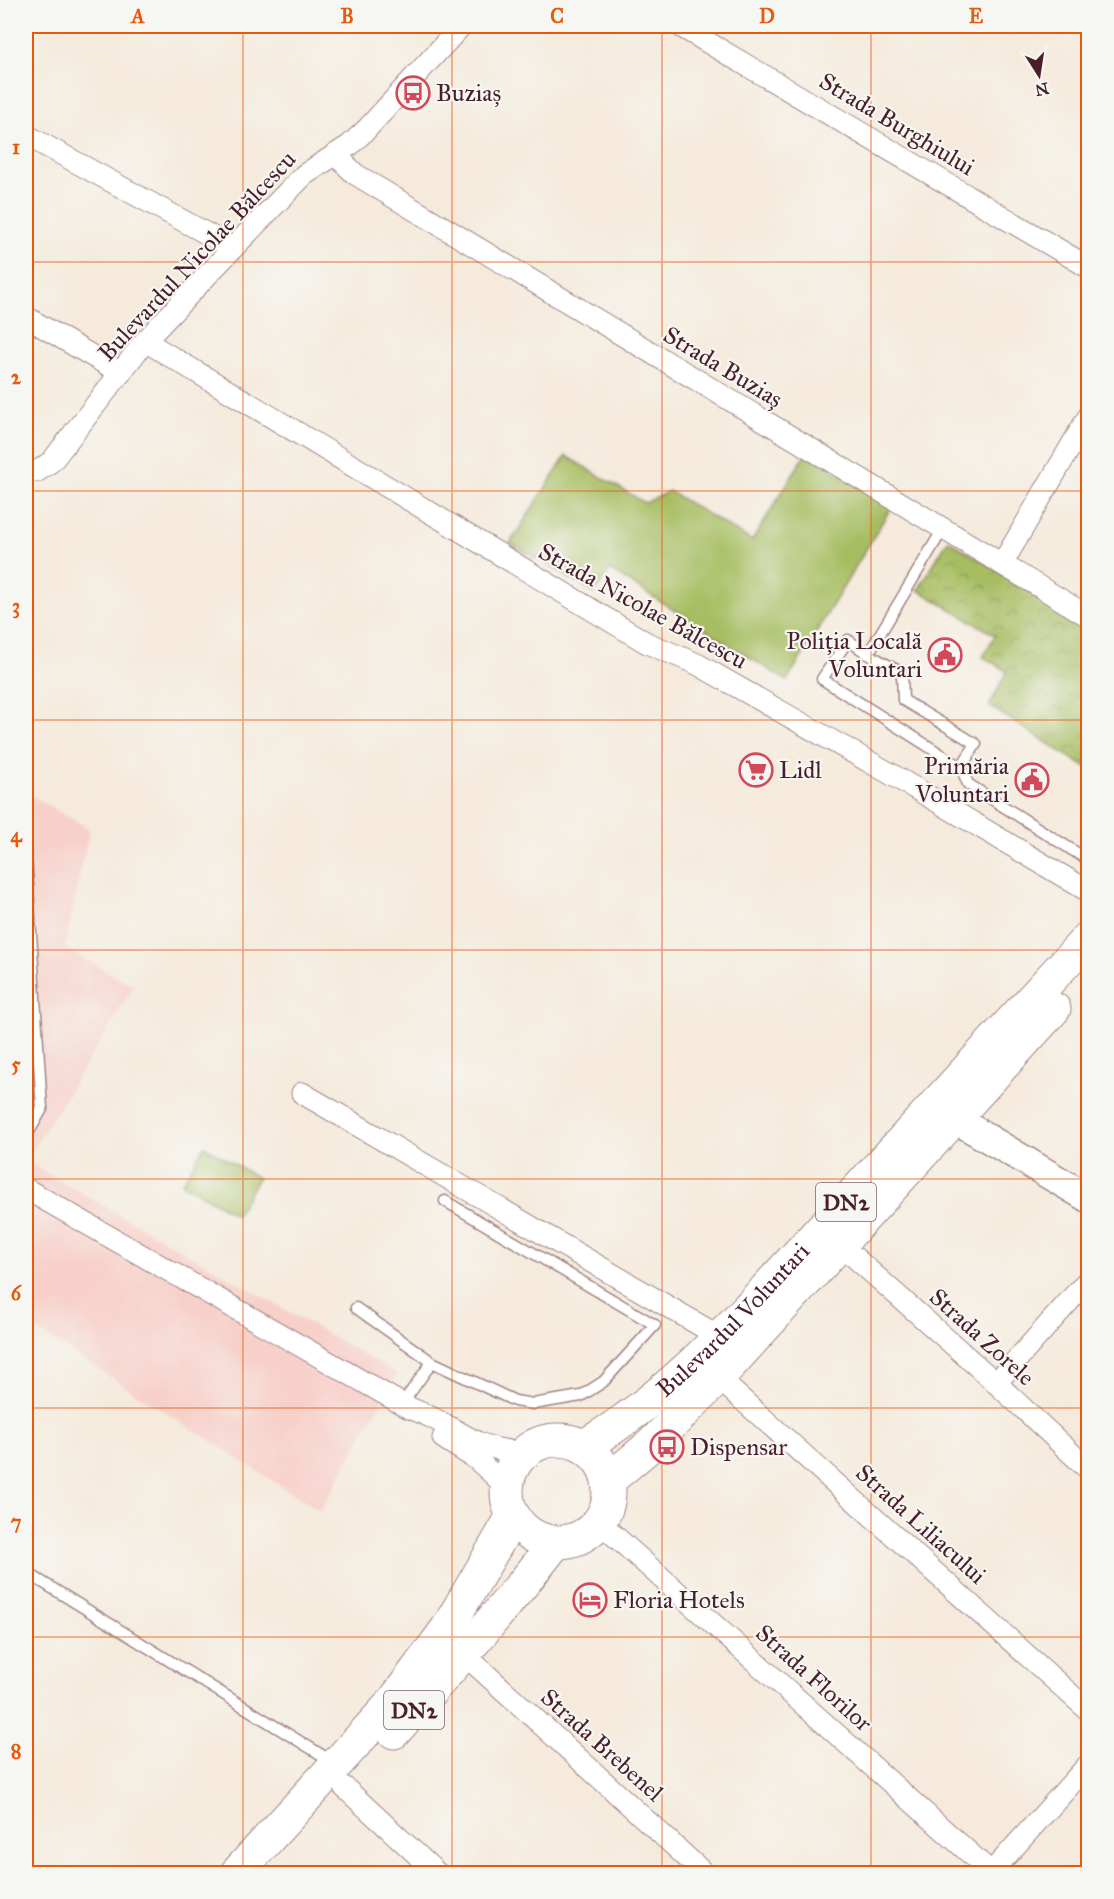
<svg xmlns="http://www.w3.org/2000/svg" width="1114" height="1899" font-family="'IM FELL Great Primer',serif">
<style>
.built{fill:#f7d0c9}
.grass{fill:#a7bd62;stroke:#786e46;stroke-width:1.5}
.park{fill:url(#park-crowns);stroke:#786e46;stroke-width:1.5}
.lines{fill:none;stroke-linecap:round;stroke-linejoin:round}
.lane-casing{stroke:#a08483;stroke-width:13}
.street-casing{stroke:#a08483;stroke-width:23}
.secondary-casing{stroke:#a08483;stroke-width:31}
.highway-casing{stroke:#a08483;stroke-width:35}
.lane{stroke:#fff;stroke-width:10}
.street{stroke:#fff;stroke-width:21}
.secondary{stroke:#fff;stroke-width:28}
.highway{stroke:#fff;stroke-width:33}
.grid{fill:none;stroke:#e8590c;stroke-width:1.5;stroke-opacity:0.55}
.labels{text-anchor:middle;stroke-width:4.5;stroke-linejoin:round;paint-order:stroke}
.shield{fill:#f6f6f2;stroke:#7e6067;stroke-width:1.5}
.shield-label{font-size:22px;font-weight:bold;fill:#4a1f2b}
.poi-label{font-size:24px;fill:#4a1f2b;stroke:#f6f6f2;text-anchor:start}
.street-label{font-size:24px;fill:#4a1f2b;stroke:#f6f6f2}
.neatline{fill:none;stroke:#e8590c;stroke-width:2}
.grid-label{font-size:20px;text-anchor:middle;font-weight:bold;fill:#e8590c}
</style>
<defs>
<pattern id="park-crowns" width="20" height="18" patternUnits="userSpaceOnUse" patternTransform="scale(1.5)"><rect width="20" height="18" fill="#a7bd62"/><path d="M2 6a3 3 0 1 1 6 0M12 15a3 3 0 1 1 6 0" fill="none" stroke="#8a9951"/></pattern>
</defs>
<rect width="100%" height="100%" fill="#f6f6f2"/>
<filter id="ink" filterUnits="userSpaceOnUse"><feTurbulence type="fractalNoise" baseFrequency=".0167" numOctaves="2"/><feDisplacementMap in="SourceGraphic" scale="12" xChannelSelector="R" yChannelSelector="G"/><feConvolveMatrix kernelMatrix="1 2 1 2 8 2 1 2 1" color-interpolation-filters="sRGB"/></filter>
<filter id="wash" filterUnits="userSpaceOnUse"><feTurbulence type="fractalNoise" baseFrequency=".008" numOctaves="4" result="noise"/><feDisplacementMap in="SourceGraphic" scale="24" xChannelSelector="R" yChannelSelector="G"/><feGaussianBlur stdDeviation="1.35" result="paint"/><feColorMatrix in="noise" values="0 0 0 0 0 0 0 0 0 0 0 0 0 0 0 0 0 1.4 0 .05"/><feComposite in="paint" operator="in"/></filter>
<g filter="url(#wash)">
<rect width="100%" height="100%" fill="#f5eadb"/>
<polygon class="built" points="26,793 90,829 64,948 134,986 26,1161 397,1374 320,1511 26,1323"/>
<g class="grass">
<polygon points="806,453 892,506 787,681 610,570 594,593 510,543 566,456 645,503 669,491 752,541"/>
<polygon points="204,1146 258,1178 236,1215 182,1183"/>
</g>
<polygon class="park" points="948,540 1088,626 1088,769 989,706 1007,671 983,657 995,635 918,590"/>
</g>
<g filter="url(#ink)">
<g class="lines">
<g class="lane-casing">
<g id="lane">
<polyline points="943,529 868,654 902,673 903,700 976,744 961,767"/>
<polyline points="868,654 848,640 822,679 961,767 968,784 1088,860"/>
<polyline points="26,853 42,1109 26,1137"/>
<polyline points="356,1308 432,1362 515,1401 533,1404 581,1396 603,1382 655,1325 445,1201"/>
<polyline points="402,1404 432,1362"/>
<polyline points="26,1572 333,1762"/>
</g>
</g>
<g class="street-casing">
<g id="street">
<polyline points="680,26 1088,267"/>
<polyline points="26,135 233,248"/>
<polyline points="336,155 355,174 1088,616"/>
<polyline points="26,317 121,373"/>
<polyline points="145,341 647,643 697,664 896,777 1088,891"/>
<polyline points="26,472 38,471 52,461 145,341 233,248 304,175 350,145 366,130 461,26"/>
<polyline points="1002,564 1088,417"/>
<polyline points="302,1093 720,1337"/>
<path d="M26,1189L409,1408C434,1416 454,1431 477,1442C492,1449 508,1451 523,1453"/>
<polyline points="839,1245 853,1256 996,1383 1088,1469"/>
<polyline points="718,1378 1088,1710"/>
<polyline points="996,1383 1088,1280"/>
<polyline points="443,1438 476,1459 507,1487"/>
<polyline points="599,1522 993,1874"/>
<polyline points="464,1654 705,1874"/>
<polyline points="344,1787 438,1874"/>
<polyline points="990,1874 1088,1765"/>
</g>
</g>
<g class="secondary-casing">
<polyline id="secondary" points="955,1119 1088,1198"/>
</g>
<g class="highway-casing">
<g id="highway">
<circle cx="558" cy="1491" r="51"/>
<path id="s1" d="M584,1446C679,1391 750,1305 824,1226C913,1130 1001,1034 1088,938"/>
<polyline points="609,1480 652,1444 718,1378 1054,1009"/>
<path d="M394,1732C450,1670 505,1608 556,1542"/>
<polyline points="236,1874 393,1702 447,1629 513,1516"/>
</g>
</g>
<use href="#lane" class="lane"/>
<use href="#street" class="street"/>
<use href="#secondary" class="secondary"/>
<use href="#highway" class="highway"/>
</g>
</g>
<path class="grid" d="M243,26V1874M452,26V1874M662,26V1874M871,26V1874M26,262H1088M26,491H1088M26,720H1088M26,950H1088M26,1179H1088M26,1408H1088M26,1637H1088"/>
<defs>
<g id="bus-ring" transform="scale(1.725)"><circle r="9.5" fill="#f6f6f2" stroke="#d1495b" stroke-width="1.5"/><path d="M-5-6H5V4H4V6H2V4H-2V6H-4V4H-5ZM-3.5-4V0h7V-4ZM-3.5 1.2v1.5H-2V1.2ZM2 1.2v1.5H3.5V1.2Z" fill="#d1495b"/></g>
<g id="civic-ring" transform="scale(1.725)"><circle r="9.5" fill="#f6f6f2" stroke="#d1495b" stroke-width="1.5"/><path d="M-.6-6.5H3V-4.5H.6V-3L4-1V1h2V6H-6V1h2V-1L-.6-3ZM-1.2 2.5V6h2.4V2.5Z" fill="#d1495b"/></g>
<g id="supermarket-ring" transform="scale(1.725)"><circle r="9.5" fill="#f6f6f2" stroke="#d1495b" stroke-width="1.5"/><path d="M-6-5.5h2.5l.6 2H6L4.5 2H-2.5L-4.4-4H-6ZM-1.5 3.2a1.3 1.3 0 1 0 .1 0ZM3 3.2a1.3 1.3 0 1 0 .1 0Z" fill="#d1495b"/></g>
<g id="hotel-ring" transform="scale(1.725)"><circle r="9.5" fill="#f6f6f2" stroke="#d1495b" stroke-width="1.5"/><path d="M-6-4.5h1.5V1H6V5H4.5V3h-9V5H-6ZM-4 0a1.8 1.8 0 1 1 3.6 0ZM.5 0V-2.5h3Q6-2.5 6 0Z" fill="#d1495b"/></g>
</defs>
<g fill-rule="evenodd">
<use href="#bus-ring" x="413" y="93"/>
<use href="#civic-ring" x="945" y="655"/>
<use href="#supermarket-ring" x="756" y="770"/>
<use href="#civic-ring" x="1032" y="780"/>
<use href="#bus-ring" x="667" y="1447"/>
<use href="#hotel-ring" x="590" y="1600"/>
</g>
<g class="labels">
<g class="shield">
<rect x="816" y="1183" width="60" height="38" rx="4.5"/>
<rect x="384" y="1691" width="60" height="38" rx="4.5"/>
</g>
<g class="shield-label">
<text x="846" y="1210">DN2</text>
<text x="414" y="1718">DN2</text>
</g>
<g class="poi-label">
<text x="436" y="101">Buziaș</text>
<text x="922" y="649" text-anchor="end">Poliția Locală<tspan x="922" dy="28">Voluntari</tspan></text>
<text x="1009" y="774" text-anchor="end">Primăria<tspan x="1009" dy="28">Voluntari</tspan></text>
<text x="779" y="778">Lidl</text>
<text x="690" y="1455">Dispensar</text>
<text x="613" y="1608">Floria Hotels</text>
</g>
<g class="street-label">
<text transform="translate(897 124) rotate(31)" y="8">Strada Burghiului</text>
<text transform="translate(197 256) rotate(-47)" y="8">Bulevardul Nicolae Bălcescu</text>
<text transform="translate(723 367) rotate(31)" y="8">Strada Buziaș</text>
<text transform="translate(643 606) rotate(29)" y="8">Strada Nicolae Bălcescu</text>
<text dy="8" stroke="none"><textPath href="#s1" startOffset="196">Bulevardul Voluntari</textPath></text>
<text transform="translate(982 1337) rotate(42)" y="8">Strada Zorele</text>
<text transform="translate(921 1524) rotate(42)" y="8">Strada Liliacului</text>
<text transform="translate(814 1678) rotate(42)" y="8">Strada Florilor</text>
<text transform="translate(602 1745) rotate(42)" y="8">Strada Brebenel</text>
</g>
</g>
<rect width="1114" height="1899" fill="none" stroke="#f6f6f2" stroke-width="66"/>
<g transform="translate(1039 75) rotate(168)" stroke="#f6f6f2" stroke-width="4.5" paint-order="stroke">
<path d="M0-4.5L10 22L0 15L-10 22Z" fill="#4a1f2b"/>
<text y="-9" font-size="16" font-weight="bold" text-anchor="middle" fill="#4a1f2b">N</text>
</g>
<rect x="33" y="33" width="1048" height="1833" class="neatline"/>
<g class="grid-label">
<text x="138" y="23">A</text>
<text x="347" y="23">B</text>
<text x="557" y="23">C</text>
<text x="767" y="23">D</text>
<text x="976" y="23">E</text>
<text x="16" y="154">1</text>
<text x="16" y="384">2</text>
<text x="16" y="613">3</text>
<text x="16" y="842">4</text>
<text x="16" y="1071">5</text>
<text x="16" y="1300">6</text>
<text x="16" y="1529">7</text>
<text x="16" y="1758">8</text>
</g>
</svg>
